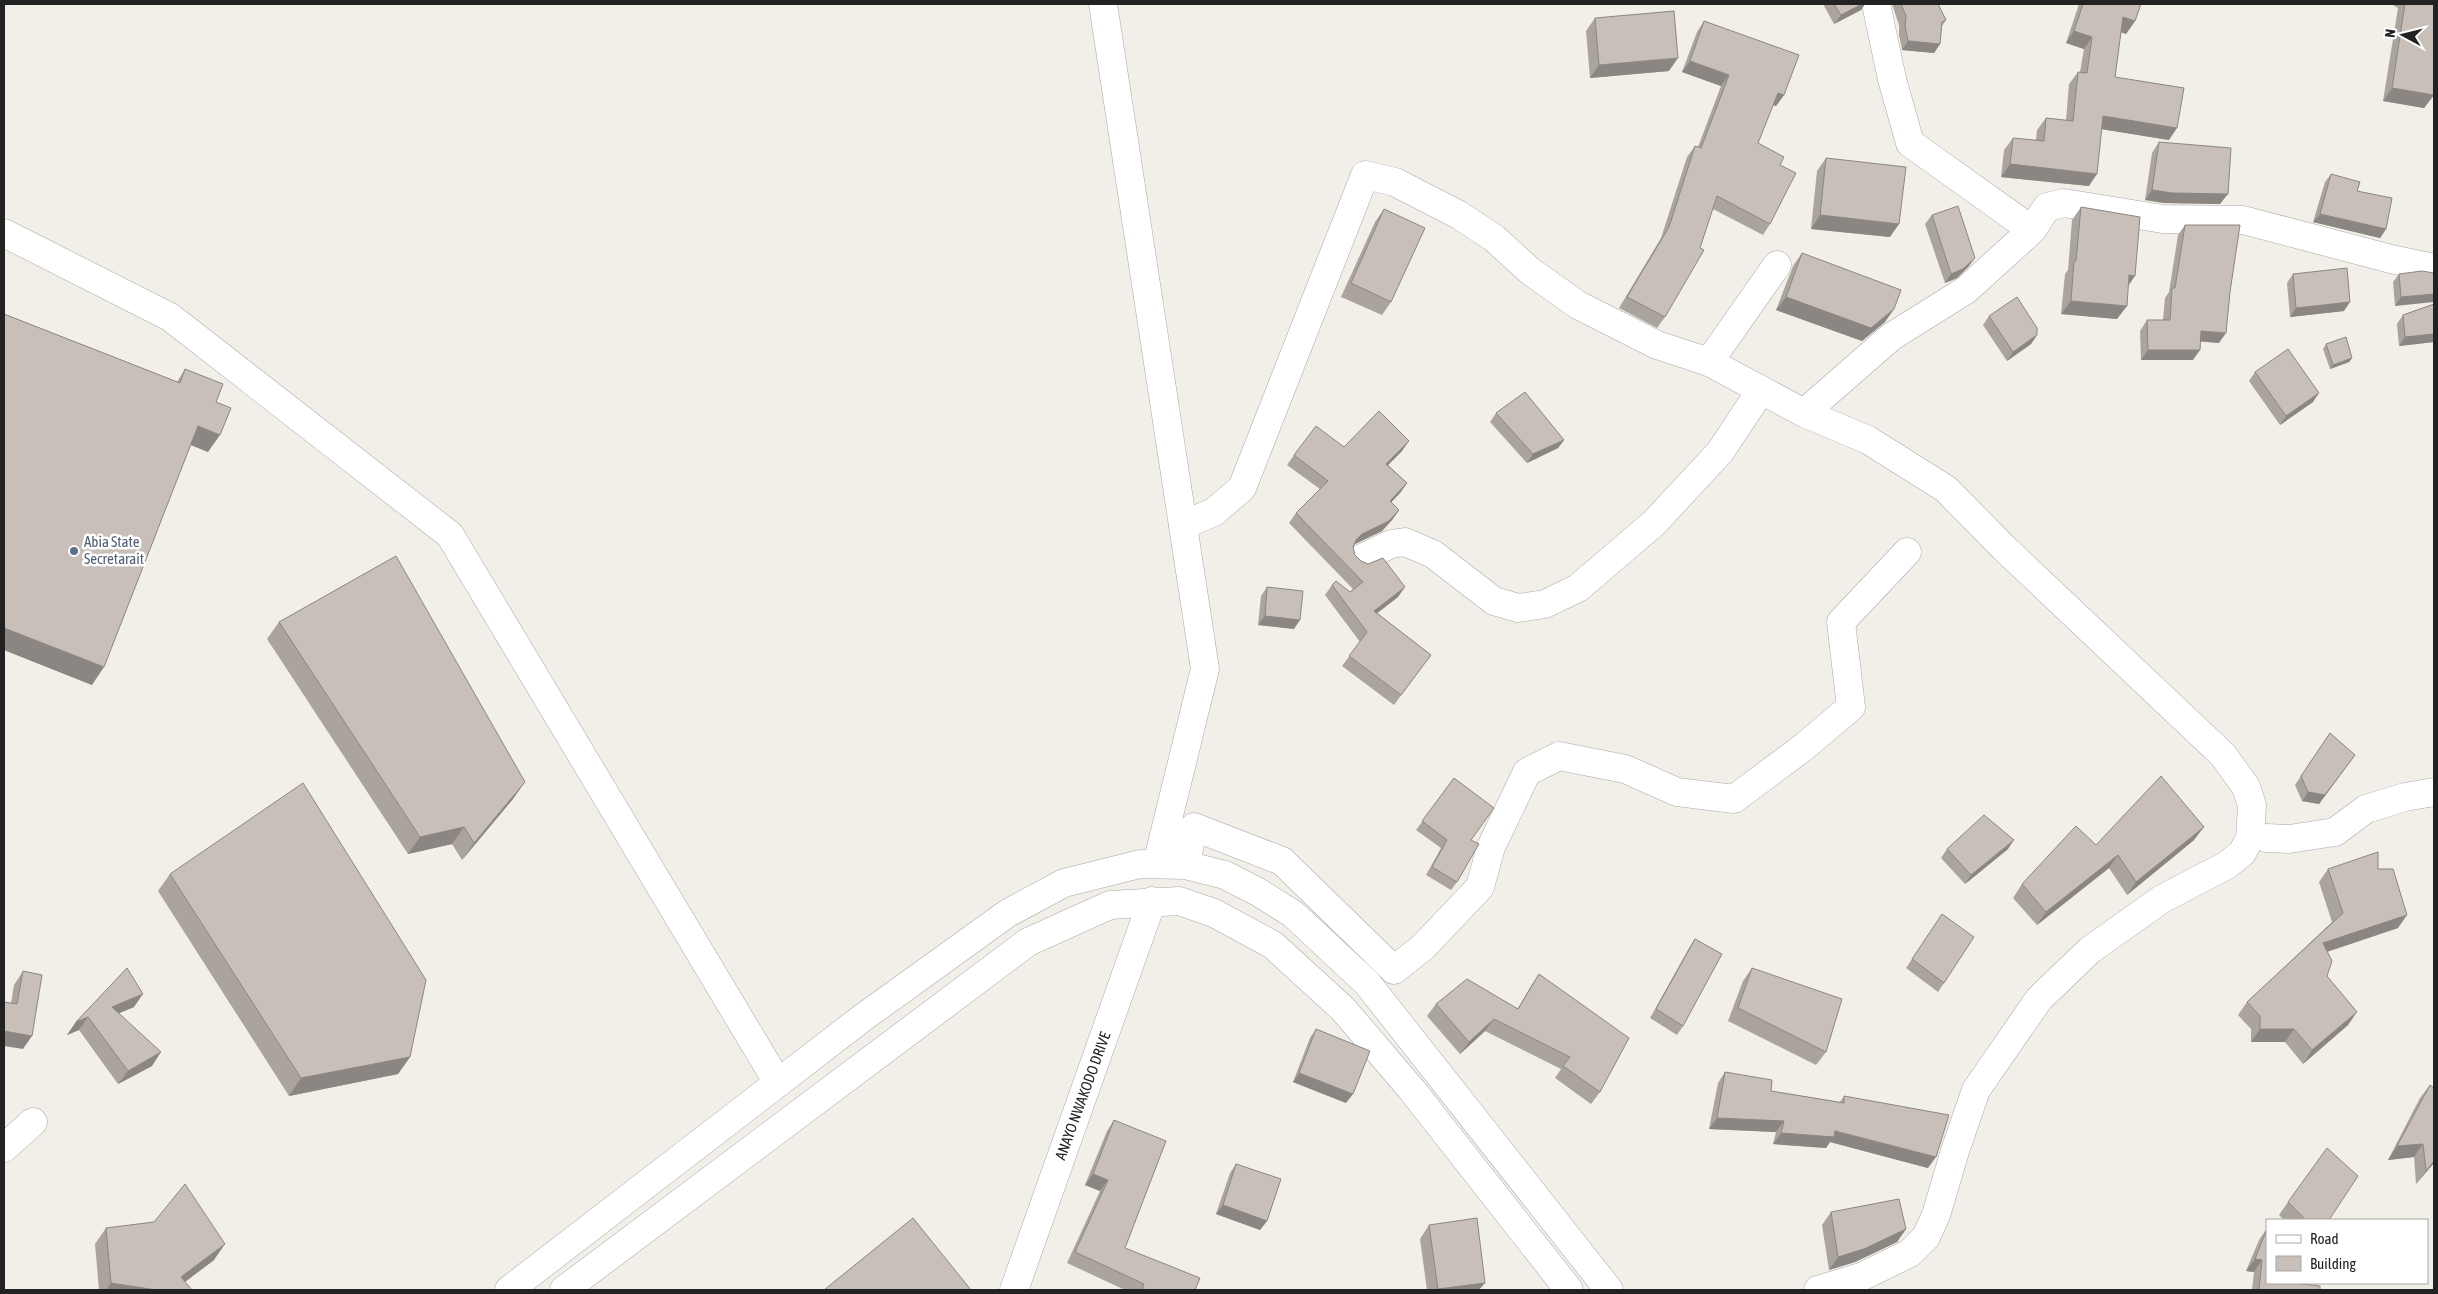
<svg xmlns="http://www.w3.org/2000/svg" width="2438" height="1294" font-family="'Asap Condensed',sans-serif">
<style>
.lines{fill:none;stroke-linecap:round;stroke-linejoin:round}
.minor-casing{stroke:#a9a9a9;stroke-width:29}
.minor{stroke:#fff;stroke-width:28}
.wall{fill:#aba49e}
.shaded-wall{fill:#8b8681}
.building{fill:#c7bfb8;stroke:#8b8681}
.service-dot{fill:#5c6f8a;stroke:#fff;stroke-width:2}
.labels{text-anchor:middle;stroke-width:5;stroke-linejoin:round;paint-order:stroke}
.service-label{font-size:15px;fill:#4e5e75;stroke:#fff;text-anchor:start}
.street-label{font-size:15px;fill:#222;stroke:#fff}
</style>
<rect width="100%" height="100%" fill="#f2efe9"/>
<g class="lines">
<g class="minor-casing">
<g id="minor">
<polyline points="1103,4 1205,669 1157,864"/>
<polyline points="1876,4 1892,79 1910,143 2032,230"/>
<polyline points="4,233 170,317 450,535 778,1083"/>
<polyline points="1709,362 1777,265"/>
<polyline points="1804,413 1891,337 1966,290 2032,230 2047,207 2064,203 2163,219 2243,220 2391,259 2434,268"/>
<polyline points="1183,525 1214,512 1242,488 1365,175 1395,182 1459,215 1494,238 1530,271 1578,305 1657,345 1709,362 1804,413 1868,440 1946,489 2004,548 2223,755 2246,787 2252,805 2250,838 2242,853 2227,865 2162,899 2090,950 2039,999 1976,1090 1955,1151 1936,1215 1926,1237 1910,1253 1861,1277 1818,1290"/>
<polyline points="1362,558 1391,544 1405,542 1433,554 1494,601 1518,608 1545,604 1578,588 1654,523 1720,452 1761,390"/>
<polyline points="2267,838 2289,839 2335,832 2366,809 2405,797 2434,792"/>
<polyline points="1185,865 1194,827 1282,861 1394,970 1423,947 1480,887 1491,847 1527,772 1559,756 1625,769 1677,792 1734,799 1805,746 1851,707 1841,622 1907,552"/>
<polyline points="4,1148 33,1122"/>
<polyline points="509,1290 865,1016 1008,913 1064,883 1140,864 1185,865 1225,875 1258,892 1293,914 1367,983 1609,1290"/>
<polyline points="564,1290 1028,942 1110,905 1179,901 1214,913 1273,945 1343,1009 1412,1090 1569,1290"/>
<polyline points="1014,1290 1152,901"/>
</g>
</g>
<use href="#minor" class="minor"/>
</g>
<g class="wall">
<polygon points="1823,4 1865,4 1861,10 1834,24"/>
<polygon points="1892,4 1938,4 1946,20 1942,26 1940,44 1934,53 1902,50 1899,35 1899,25"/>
<polygon points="2079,4 2141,4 2135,21 2126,34 2121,32 2115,77 2169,140 2102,129 2089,186 2001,177 2004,150 2013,138 2036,140 2037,130 2046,118 2066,120 2069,84 2078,72 2080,72 2084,49 2066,43"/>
<polygon points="2391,4 2434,4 2434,95 2424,108 2383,101 2398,8"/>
<polygon points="1595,18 1669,71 1590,78 1586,31"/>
<polygon points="1704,21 1784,95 1776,106 1773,105 1758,143 1780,165 1770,224 1763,235 1713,209 1665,317 1657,328 1619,308 1661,238 1687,157 1695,146 1698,147 1721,86 1682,72 1697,32"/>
<polygon points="2159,142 2220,204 2164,203 2145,200 2152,153"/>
<polygon points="1826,158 1890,237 1811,229 1817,171"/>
<polygon points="2331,174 2357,191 2386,229 2380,238 2313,222 2325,182"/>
<polygon points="2081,207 2117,319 2061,314 2065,274 2068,270 2072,220"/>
<polygon points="1384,209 1391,302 1382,315 1341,297 1375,222"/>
<polygon points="1932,215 1969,266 1957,278 1945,283 1925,224"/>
<polygon points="2185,225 2219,343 2201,341 2193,360 2141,360 2140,331 2147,320 2163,320 2165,298 2169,292 2178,235"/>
<polygon points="1802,253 1885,322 1862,341 1776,310 1793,266"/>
<polygon points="2434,273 2395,306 2393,282 2399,274"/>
<polygon points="2293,274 2344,311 2290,317 2287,283"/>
<polygon points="2434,304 2434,342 2399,346 2397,324 2403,315"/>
<polygon points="4,314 177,382 185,369 216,402 208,452 191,445 92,685 4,650"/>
<polygon points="1989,316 2037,335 2031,344 2007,361 1983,325"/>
<polygon points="2326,344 2352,358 2349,362 2330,369 2323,349"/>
<polygon points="2255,372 2313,402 2280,425 2249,381"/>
<polygon points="1496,413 1564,440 1558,448 1527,463 1490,422"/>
<polygon points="1344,447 1402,451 1388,465 1407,483 1400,493 1391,502 1399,510 1392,520 1382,531 1355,544 1353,547 1355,555 1398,597 1377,613 1431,655 1394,705 1342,666 1360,642 1325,595 1332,585 1350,592 1353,589 1289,523 1296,513 1320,489 1287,465 1294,455"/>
<polygon points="1267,587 1294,629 1258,625 1261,596"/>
<polygon points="279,622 513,799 462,860 452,844 408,854 267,639"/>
<polygon points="2330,733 2355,755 2319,804 2302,801 2295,785"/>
<polygon points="1454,778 1472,840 1457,882 1451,890 1426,875 1441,848 1416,830"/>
<polygon points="2194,840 2127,895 2109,868 2037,925 2013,898 2022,884 2096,845"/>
<polygon points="1947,849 2008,849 1965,884 1941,858"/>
<polygon points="2328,869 2378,869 2398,928 2327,952 2327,976 2348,1025 2303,1064 2285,1042 2251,1042 2251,1029 2238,1015 2247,1002 2332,922 2319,882"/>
<polygon points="170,874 410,1057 398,1074 289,1096 158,891"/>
<polygon points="1942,914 1944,983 1938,992 1906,968"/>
<polygon points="1695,939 1683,1026 1677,1035 1650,1018 1689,948"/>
<polygon points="127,968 134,1007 119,1013 152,1066 118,1084 79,1030 67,1035 76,1022"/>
<polygon points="1752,968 1826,1052 1816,1065 1728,1021 1743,981"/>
<polygon points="23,971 23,1049 11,1003 14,985"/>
<polygon points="1539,974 1600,1092 1591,1104 1555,1078 1561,1069 1485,1031 1460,1054 1427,1016 1436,1004 1518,1008 1531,986"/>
<polygon points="1316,1029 1346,1103 1293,1082 1310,1038"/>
<polygon points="1725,1072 1771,1091 1840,1102 1844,1096 1928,1168 1830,1142 1826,1148 1773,1144 1776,1132 1709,1129 1718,1083"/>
<polygon points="2430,1085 2434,1163 2416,1184 2414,1157 2388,1160 2420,1098"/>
<polygon points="1114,1120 1125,1248 1195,1290 1125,1290 1067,1263 1100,1191 1085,1185 1107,1131"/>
<polygon points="1236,1164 1267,1221 1260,1230 1216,1214 1230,1173"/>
<polygon points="2288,1202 2329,1220 2284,1220 2279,1215"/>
<polygon points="1831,1212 1906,1229 1897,1242 1855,1262 1829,1270 1822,1225"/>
<polygon points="1429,1225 1479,1290 1427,1290 1420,1239"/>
<polygon points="106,1228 214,1260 185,1282 192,1290 99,1290 95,1244"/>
<polygon points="2267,1228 2267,1283 2320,1290 2252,1290 2254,1272 2246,1271 2259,1240"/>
</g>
<g class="shaded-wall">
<polygon points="1862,4 1865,4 1861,10 1834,24 1841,15"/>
<polygon points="2123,17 2135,21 2126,34 2115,30"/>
<polygon points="2074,31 2092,37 2084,49 2066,43"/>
<polygon points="1908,41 1940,44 1934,53 1902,50"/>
<polygon points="1678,58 1669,71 1590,78 1599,65"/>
<polygon points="1690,61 1729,75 1721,86 1682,72"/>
<polygon points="2392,88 2434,95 2424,108 2383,101"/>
<polygon points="1778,93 1784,95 1776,106 1770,104"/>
<polygon points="2103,116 2177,128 2169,140 2094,128"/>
<polygon points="2010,164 2097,174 2089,186 2001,177"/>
<polygon points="2152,190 2228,194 2220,204 2164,203 2145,200"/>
<polygon points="2320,214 2386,229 2380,238 2313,222"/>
<polygon points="1820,215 1899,224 1890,237 1811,229"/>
<polygon points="1975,258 1969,266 1957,278 1945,283 1951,274"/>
<polygon points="2129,275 2135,276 2126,289"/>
<polygon points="2434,294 2434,302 2395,306 2401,297"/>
<polygon points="1786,297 1894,309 1885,322 1862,341 1776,310"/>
<polygon points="2071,301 2127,306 2117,319 2061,314"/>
<polygon points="2350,302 2344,311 2290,317 2296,308"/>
<polygon points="2201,331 2226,333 2219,343 2194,341"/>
<polygon points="2434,334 2434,342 2399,346 2405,337"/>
<polygon points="2037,335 2031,344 2007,361 2013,352"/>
<polygon points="2148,350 2200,350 2193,360 2141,360"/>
<polygon points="2352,358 2349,362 2330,369 2333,365"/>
<polygon points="2319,393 2313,402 2280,425 2286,416"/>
<polygon points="198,426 220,435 208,452 186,443"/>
<polygon points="1564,440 1558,448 1527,463 1533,454"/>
<polygon points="1409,441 1402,451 1379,474 1386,464"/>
<polygon points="1407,483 1400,493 1383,511 1390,501"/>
<polygon points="1399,510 1392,520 1382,531 1355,544 1356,540 1362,534"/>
<polygon points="1405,587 1398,597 1367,621 1374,611"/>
<polygon points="1265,616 1300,620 1294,629 1258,625"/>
<polygon points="4,628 104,667 92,685 4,650"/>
<polygon points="2355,755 2319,804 2302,801 2308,792"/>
<polygon points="525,782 513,799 462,860 474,843"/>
<polygon points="464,827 452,844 408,854 420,837"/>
<polygon points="2204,827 2194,840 2127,895 2136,882"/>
<polygon points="2014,840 2008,849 1965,884 1971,875"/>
<polygon points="2118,855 2109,868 2037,925 2046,912"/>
<polygon points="2407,915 2398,928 2314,956 2323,943"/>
<polygon points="143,994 134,1007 103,1020 112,1007"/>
<polygon points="2357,1012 2348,1025 2303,1064 2312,1050"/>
<polygon points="88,1017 79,1030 67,1035 76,1022"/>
<polygon points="1494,1019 1485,1031 1460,1054 1469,1042"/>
<polygon points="2260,1029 2294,1029 2285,1042 2251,1042"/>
<polygon points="4,1031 32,1036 23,1049 4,1046"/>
<polygon points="161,1052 152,1066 118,1084 128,1071"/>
<polygon points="410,1057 398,1074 289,1096 301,1078"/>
<polygon points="1299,1073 1353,1094 1346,1103 1293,1082"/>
<polygon points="1717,1118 1784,1121 1776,1132 1709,1129"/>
<polygon points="1835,1131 1936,1157 1928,1168 1830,1142 1826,1148 1773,1144 1781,1133"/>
<polygon points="2423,1144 2414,1157 2388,1160 2397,1146"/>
<polygon points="2434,1161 2434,1163 2416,1184 2426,1171"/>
<polygon points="1093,1174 1108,1180 1100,1191 1085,1185"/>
<polygon points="1223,1205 1267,1221 1260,1230 1216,1214"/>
<polygon points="1906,1229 1897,1242 1855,1262 1829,1270 1838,1257"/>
<polygon points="225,1244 214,1260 174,1290 181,1277"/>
<polygon points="2255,1259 2262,1260 2254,1272 2246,1271"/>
<polygon points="111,1283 156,1290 106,1290"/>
<polygon points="1485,1283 1479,1290 1437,1290 1438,1289"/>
</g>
<g class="building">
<polygon points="1834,4 1862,4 1841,15"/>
<polygon points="1901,4 1938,4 1946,20 1942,22 1940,44 1908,41 1905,26 1906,16"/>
<polygon points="2083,4 2141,4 2135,21 2123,17 2115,77 2184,88 2177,128 2103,116 2097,174 2010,164 2013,138 2044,141 2046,118 2073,121 2078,72 2087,73 2092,37 2074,31"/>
<polygon points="2405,4 2434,4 2434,95 2392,88"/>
<polygon points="1674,11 1678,58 1599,65 1595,18"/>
<polygon points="1704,21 1799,55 1784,95 1778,93 1758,143 1784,157 1780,165 1796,173 1770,224 1717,196 1700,248 1704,250 1665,317 1627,297 1669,227 1695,146 1701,148 1729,75 1690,61"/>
<polygon points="2159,142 2231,148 2228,194 2172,193 2152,190"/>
<polygon points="1826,158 1906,167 1899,224 1820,215"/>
<polygon points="2331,174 2360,182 2357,191 2392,198 2386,229 2320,214"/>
<polygon points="1958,206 1975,258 1963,269 1951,274 1932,215"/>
<polygon points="2081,207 2140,217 2135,276 2129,275 2127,306 2071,301 2074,261 2076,261"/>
<polygon points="1384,209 1425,228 1391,302 1351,283"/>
<polygon points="2185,225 2240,225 2230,292 2226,333 2201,331 2200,350 2148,350 2147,320 2170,320 2172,288 2175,288"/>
<polygon points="1802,253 1901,290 1894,309 1871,328 1786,297"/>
<polygon points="2347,268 2350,302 2296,308 2293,274"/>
<polygon points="2422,271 2434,273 2434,294 2401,297 2399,274"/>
<polygon points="2017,297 2037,328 2037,335 2013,352 1989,316"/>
<polygon points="2434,304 2434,334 2405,337 2403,315"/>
<polygon points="4,314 180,383 185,369 223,384 216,402 231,408 220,435 198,426 104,667 4,628"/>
<polygon points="2346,337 2352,358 2333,365 2326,344"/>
<polygon points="2288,349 2319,393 2286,416 2255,372"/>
<polygon points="1525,392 1564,440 1533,454 1496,413"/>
<polygon points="1379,411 1409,441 1386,464 1407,483 1390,501 1399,510 1389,521 1362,534 1356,540 1353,547 1355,555 1361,561 1368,564 1383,558 1405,587 1374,611 1431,655 1401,695 1349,656 1367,632 1332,585 1336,581 1350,592 1363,582 1296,513 1328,481 1294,455 1316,426 1344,447"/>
<polygon points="396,556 525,782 474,843 464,827 420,837 279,622"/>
<polygon points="1267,587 1303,591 1300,620 1265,616"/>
<polygon points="2330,733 2355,755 2325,795 2308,792 2301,776"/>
<polygon points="2161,776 2204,827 2136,882 2118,855 2046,912 2022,884 2076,826 2096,845"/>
<polygon points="1454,778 1494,808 1471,840 1479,844 1457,882 1432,867 1447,840 1422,821"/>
<polygon points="303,783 426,980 410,1057 301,1078 170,874"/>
<polygon points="1984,815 2014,840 1971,875 1947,849"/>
<polygon points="2378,852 2378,869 2393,869 2407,915 2323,943 2332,961 2327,976 2357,1012 2312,1050 2294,1029 2260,1029 2260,1016 2247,1002 2343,913 2328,869"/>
<polygon points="1942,914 1974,937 1944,983 1912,959"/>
<polygon points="1695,939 1722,954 1683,1026 1656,1009"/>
<polygon points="127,968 143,994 112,1007 161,1052 128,1071 88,1017 76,1022"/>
<polygon points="1752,968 1842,999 1826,1052 1738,1008"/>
<polygon points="23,971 42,975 32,1036 4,1031 4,1002 17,1004"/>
<polygon points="1539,974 1629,1038 1600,1092 1563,1066 1570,1057 1494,1019 1469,1042 1436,1004 1467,979 1518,1009"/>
<polygon points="1316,1029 1370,1051 1353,1094 1299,1073"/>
<polygon points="1725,1072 1772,1080 1771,1091 1844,1103 1844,1096 1949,1115 1936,1157 1835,1131 1834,1137 1781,1133 1784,1121 1717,1118"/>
<polygon points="2430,1085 2434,1088 2434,1161 2426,1171 2423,1144 2397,1146"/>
<polygon points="1114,1120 1166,1141 1125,1248 1200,1278 1195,1290 1142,1290 1144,1284 1075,1252 1108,1180 1093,1174"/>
<polygon points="2327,1148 2358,1176 2329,1220 2306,1220 2288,1202"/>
<polygon points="1236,1164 1281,1179 1267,1221 1223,1205"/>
<polygon points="185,1184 225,1244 181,1277 192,1290 156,1290 111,1283 106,1228 154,1222"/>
<polygon points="1899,1199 1906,1229 1864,1249 1838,1257 1831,1212"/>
<polygon points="913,1218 971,1290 824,1290"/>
<polygon points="1477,1218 1485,1283 1438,1289 1429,1225"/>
<polygon points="2267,1229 2267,1283 2294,1283 2320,1286 2320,1290 2259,1290 2262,1260 2255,1259"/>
</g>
<circle class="service-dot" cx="74" cy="551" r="5"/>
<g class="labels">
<g class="service-label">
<text x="84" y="547">Abia State<tspan x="84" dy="17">Secretarait</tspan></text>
</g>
<g class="street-label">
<text transform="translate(1083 1096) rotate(-70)" y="5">ANAYO NWAKODO DRIVE</text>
</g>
</g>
<rect width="2438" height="1294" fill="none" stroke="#222222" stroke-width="10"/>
<rect x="2266" y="1219" width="162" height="65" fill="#ffffff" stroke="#a7a7a7"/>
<rect x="2276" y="1235" width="25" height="8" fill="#ffffff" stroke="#a7a7a7"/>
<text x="2310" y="1244" font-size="15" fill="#222222">Road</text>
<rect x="2276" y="1256" width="25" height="15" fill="#c7bfb8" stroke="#a7a7a7"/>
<text x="2310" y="1269" font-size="15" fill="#222222">Building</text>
<g transform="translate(2403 35) rotate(277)" stroke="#ffffff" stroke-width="4" paint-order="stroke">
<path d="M0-4L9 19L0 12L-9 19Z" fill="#222222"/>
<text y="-8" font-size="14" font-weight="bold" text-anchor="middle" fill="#222222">N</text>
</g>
</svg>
